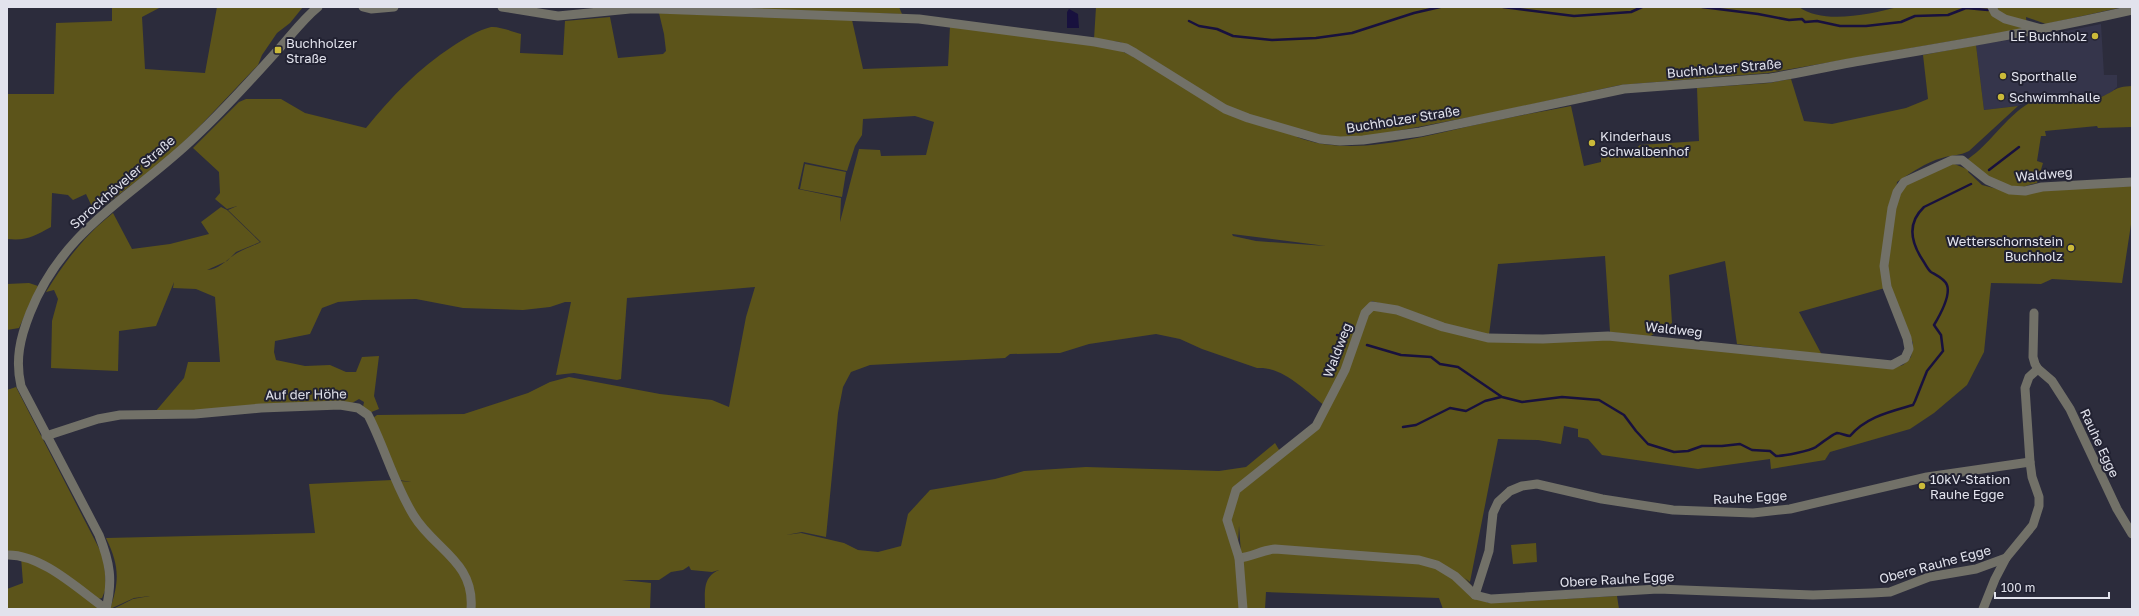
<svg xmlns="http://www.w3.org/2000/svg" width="2139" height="616" font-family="'Golos Text',sans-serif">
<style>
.built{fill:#35354b}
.green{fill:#5c541a;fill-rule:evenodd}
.water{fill:#18113e}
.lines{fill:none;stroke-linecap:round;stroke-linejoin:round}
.stream{stroke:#18113e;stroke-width:2.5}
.minor{stroke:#727168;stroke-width:9}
.poi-dot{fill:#cbba39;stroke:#222232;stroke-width:1.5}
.labels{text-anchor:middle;stroke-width:4;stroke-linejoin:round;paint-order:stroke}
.poi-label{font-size:13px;fill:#e2e3ed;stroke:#222232;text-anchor:start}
.street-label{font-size:13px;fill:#e2e3ed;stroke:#222232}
</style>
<rect width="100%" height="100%" fill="#2c2c3c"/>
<polygon class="built" points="2101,24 2104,75 2117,75 2117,87 2109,94 2101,97 2036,99 2018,106 1984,110 1976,45 2061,32"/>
<g class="green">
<path d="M112,7H161L142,17L145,69L205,73L217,7H303L290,23L277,33L262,55L258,65L201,125L168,157L95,213L86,194L73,200L68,195L52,193L51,227C34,236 28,241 7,239V94H54L56,23L112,21Z"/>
<polygon points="725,7 899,7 902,14 747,9"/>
<path d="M1096,7H1799C1823,25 1871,14 1898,7H2123L2046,24L2026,17L2027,28L1768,73L1620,85L1492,113L1359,138L1317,136L1297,137C1350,158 1421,137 1475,125C1506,118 1539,112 1571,106L1584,166L1601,162V155L1635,149L1640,145L1699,141L1697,88L1769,83L1791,79L1804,121L1832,124L1906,108L1928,99L1923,55L1976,45L1984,110L2018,106L1969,151C1960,156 1951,155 1942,158C1926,162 1911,173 1897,182L1885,288L1799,312L1822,355L1737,344L1725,261L1669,275L1672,323L1649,337L1610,332L1605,256L1498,264L1489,335L1461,330L1418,314L1372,301L1361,314L1344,365L1324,405C1305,390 1282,366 1257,368L1202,349L1180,339L1156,334L1089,344L1060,353L1010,354L1005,358L870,365L851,372L843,387L838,413L826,537L802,532L786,535L801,533L844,543L858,550L878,552L901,546L908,514L930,490L995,479L1024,471L1086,467L1219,471L1246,467L1275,443L1281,453L1317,427L1367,318L1370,312L1376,309L1407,316L1460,334L1617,340L1893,368L1903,365L1911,357L1913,343L1890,288L1887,273L1896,203L1906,183L1952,163L1969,170L1968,172L1982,185L2009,192L2045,188L2132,186V218L2122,283L2052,279L2041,284L1991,283L1984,352L1967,385L1934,413L1910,429L1830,452L1825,460L1771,469L1770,459L1698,469L1602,455L1588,439L1578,437V429L1564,426L1561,444L1538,440L1498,439L1470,582L1465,578L1472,586L1469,588L1488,603L1617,596L1619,609H1443L1439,598L1266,592L1265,609H1245L1239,526L1237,563L1241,609H705C705,593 702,577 719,570L712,572L691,570L689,566L683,570L671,572L659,580H622L651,583L650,609H474L469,577L460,561L416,516L400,481L411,482L399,480L373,418L377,415L464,414L528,393L550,382L569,377L660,394L712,400L729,407L746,317L755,287L627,298L621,379L617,380L574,373L556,375L571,302H565L550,307L523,310L463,308L416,299L363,300L338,302L322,308L310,334L275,341L274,352L276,360L305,366L330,365L346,372H356L362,357L379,356L374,396L379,409L369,413L363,407L364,402L359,399L352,403L221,410L220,383L221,410L155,412L184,378L188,362H220L215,297L196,289L173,288L174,282L156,326L119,331L118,371L51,368L52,321L58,299L54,290L46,292C65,261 85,235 113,213L132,249L170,244L209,234L201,222L221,207L227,210L260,242L236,252L227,261L207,270C219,270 227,259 237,253C244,249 253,246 261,242L228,210L237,206L227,209L215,199L220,193L219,172L193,148L239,102L246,99H281L305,113L366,128C392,96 418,69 453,46C464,39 478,30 491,27C499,26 513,32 521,34L520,53L563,55L565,21L610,17L618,58L663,54L666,51L664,34L659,13L852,20L863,69L948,66L950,26L1117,49L1188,82L1143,53L1120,42L1094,39ZM915,116L934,122L926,155L881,156L880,150L859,149L840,222L841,198L798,189L804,162L847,171L855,146L862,135L863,119ZM1232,234L1326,246L1256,241L1233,236Z"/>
<path d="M2132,86V127L2098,128L2097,126L2045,131L2046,136H2041L2037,161L2043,163L2037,183C2030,184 2020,189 2012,189C1996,187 1977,171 1968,159C1992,143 2010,110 2036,100L2101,97C2116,91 2113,87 2132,86Z"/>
<polygon points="805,164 846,172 842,197 800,189"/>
<polygon points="29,283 38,286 19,328 7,330 7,284"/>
<polygon points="16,387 104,558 106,588 102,598 98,599 65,577 7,553 7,390"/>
<path d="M392,480L454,563L466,587L469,609H113L133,599L150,596L134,598L110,609C120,580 119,565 106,538L315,533L309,484Z"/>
<polygon points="1536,543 1537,562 1513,564 1511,545"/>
<polygon points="21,557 47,568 97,607 97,609 7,609 7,589 23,583"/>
</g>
<polygon class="water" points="1069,9 1078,14 1079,28 1067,28 1067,12"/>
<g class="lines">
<g class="stream">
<polyline points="1503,7 1574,16 1631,12 1642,7"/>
<polyline points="1702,7 1758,14 1789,20 1802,19 1805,22 1817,21 1840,26 1866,26 1901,22 1915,16 1948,15 1966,8 1988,10"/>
<polyline points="1189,21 1199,26 1217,29 1233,36 1272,40 1316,38 1352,33 1414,13 1440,7"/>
<polyline points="1989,170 2019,147"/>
<polyline points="1337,335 1342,336"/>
<path d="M1367,345L1401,355L1431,357L1440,364L1458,367L1502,397L1522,402L1562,397L1599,400L1624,415L1636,431L1648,444L1674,452L1688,451L1702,446H1722L1740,444L1752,450L1770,451L1776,456C1784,456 1810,451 1816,447C1820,444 1833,434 1837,433C1841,433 1846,436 1850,436C1866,417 1889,412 1913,405L1915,401L1927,371L1943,351L1941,335L1934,325C1940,315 1951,296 1947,285C1945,279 1936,275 1931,272C1927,269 1925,263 1922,259C1911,242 1907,223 1924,207L1971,184"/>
<polyline points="1403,427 1416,425 1450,408 1466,411 1485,401 1501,397"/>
</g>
<g class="minor">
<polyline points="363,7 371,9 394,7"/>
<path d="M502,7L558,16L630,9H657L919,19L1095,42L1126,48L1135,53L1225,109L1248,118L1320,139L1340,141L1363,140L1420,132L1624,89L1770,78C1802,73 1834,65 1866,60C1955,45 2044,30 2132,10"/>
<polyline points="1992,7 1995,13 2005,19 2042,29"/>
<polyline points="2034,313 2033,357 2035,364 2038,369 2052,381 2070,409 2117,509 2132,534"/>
<path d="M46,436L98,419L120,415L195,414L261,408L340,405L358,408L368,415C385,448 394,484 414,516C434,549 475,562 471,609"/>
<path d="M7,555C42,554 79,590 106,609"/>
<path d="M1239,558C1252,557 1262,550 1275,549L1419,560L1437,565L1455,576L1475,595L1491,599L1658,589L1813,595L1872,593L1890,592L1929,577L1976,569L2006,558L2033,525L2039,506V497L2032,477L2030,462L2025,388L2029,377L2038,369"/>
<polyline points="1475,595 1489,551 1493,513 1498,502 1510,491 1522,486 1537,484 1602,499 1673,510 1753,513 1790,509 1927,477 2030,462"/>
<path d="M106,609C113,580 110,563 99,535L21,386C15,360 20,338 30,313C64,227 134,196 195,137C224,110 251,80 277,51C290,37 302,20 318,7"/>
<polyline points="1243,609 1239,558 1227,520 1236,490 1316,426 1345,370 1365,313 1372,306 1397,310 1443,327 1488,338 1543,339 1608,336 1892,365 1905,358 1909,349 1907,338 1887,287 1884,266 1892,208 1897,192 1904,182 1952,160 1962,160 1987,180 2010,190 2025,191 2042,187 2132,182"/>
<polyline points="1983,609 1995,579 2006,558"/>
</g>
</g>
<g class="poi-dot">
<circle cx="2095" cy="36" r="4"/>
<rect x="274" y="46" width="8" height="8" rx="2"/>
<circle cx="2003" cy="76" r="4"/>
<circle cx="2001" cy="97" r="4"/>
<circle cx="1592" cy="143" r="4"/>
<circle cx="2071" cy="248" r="4"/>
<circle cx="1922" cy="486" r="4"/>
</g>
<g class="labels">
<g class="poi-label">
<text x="2087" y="41" text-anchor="end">LE Buchholz</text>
<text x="286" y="48">Buchholzer<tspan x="286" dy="15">Straße</tspan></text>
<text x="2011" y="81">Sporthalle</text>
<text x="2009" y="102">Schwimmhalle</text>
<text x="1600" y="141">Kinderhaus<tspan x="1600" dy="15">Schwalbenhof</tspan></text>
<text x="2063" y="246" text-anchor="end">Wetterschornstein<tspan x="2063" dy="15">Buchholz</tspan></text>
<text x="1930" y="484">10kV-Station<tspan x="1930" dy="15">Rauhe Egge</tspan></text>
</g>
<g class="street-label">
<text transform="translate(1724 68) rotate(-5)" y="5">Buchholzer Straße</text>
<text transform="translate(1403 119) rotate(-9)" y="5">Buchholzer Straße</text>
<text transform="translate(2044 174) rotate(-5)" y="5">Waldweg</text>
<text transform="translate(122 182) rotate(-41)" y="5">Sprockhöveler Straße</text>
<text transform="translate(1674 329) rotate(6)" y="5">Waldweg</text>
<text transform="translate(1337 350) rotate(-69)" y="5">Waldweg</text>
<text transform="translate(306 394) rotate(-1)" y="5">Auf der Höhe</text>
<text transform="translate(2100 443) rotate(65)" y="5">Rauhe Egge</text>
<text transform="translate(1750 497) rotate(-3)" y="5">Rauhe Egge</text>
<text transform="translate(1935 564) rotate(-15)" y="5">Obere Rauhe Egge</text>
<text transform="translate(1617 579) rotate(-3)" y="5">Obere Rauhe Egge</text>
</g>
</g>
<rect width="2139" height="616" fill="none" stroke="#e2e3ed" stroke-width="16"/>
<path d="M1995 592v6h114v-6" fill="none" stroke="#e2e3ed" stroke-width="2"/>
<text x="2001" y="592" font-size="12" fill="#e2e3ed" stroke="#222232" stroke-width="3" paint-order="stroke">100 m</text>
</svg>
